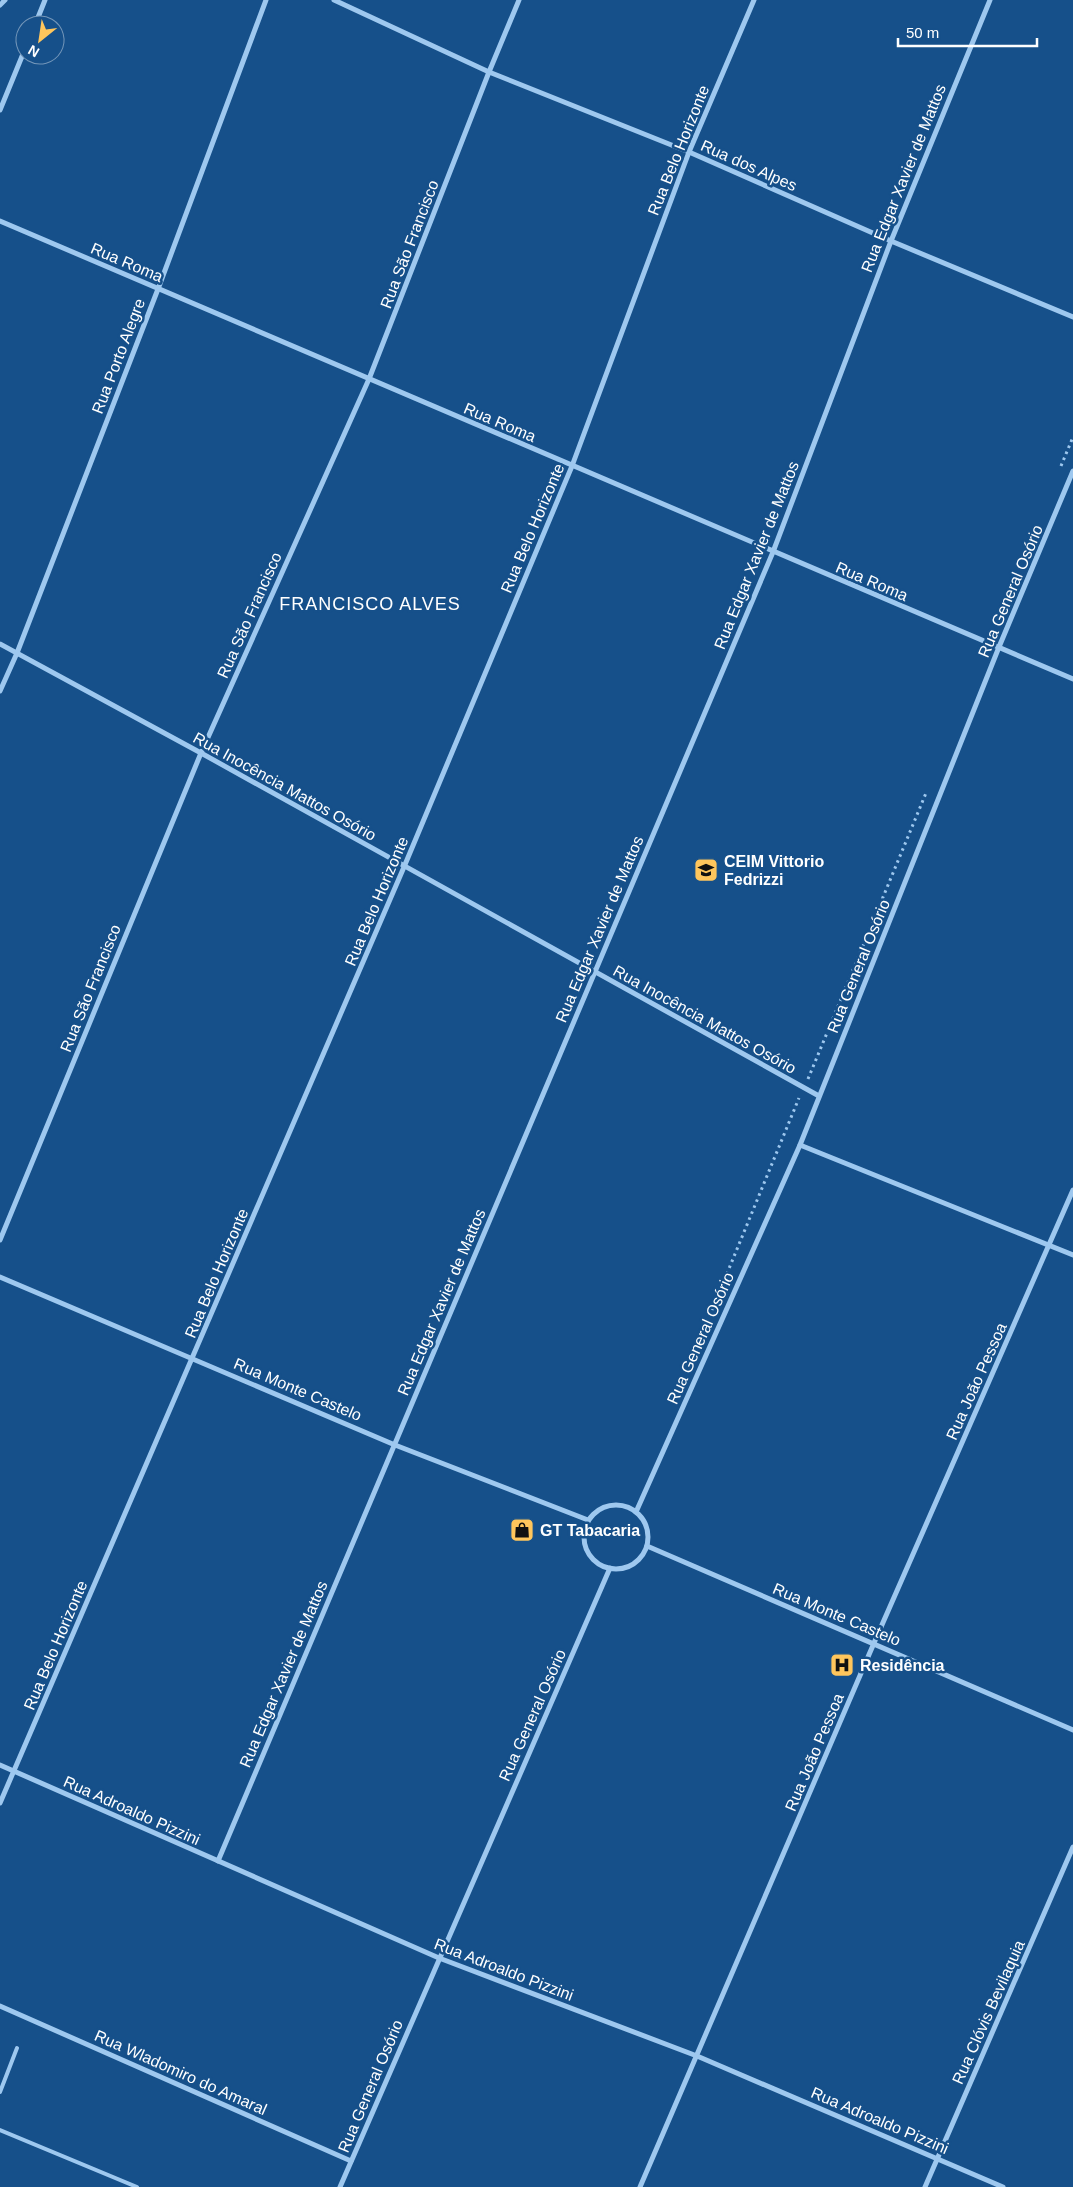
<svg xmlns="http://www.w3.org/2000/svg" width="1073" height="2187" font-family="Helvetica,sans-serif">
<style>
.lines{fill:none;stroke-linecap:round;stroke-linejoin:round}
.path{stroke:#9ec8ef;stroke-width:3;stroke-dasharray:2.5 4;stroke-linecap:butt}
.service{stroke:#9ec8ef;stroke-width:4}
.minor{stroke:#9ec8ef;stroke-width:5}
.labels{text-anchor:middle;stroke-width:5;stroke-linejoin:round;paint-order:stroke}
.street-label{font-size:16px;fill:#fff;stroke:#16508a}
.poi-label{font-size:16px;font-weight:bold;fill:#fff;stroke:#16508a;text-anchor:start}
.neighbourhood-label{font-size:18px;letter-spacing:1px;fill:#fff;stroke:#16508a}
</style>
<rect width="100%" height="100%" fill="#16508a"/>
<g class="lines">
<g class="path">
<polyline points="1061,466 1073,437"/>
<polyline points="808,1079 926,793"/>
<polyline points="712,1310 799,1098"/>
</g>
<g class="service">
<polyline points="0,2092 17,2048"/>
<polyline points="0,2130 137,2187"/>
</g>
<g class="minor">
<polyline points="334,0 489,72 689,152 891,241 1073,317"/>
<polyline points="0,5 5,0"/>
<polyline points="35,25 45,0"/>
<polyline points="0,110 25,49"/>
<polyline points="0,221 1073,679"/>
<polyline points="0,644 201,753 819,1096"/>
<polyline points="0,691 17,653 158,289 266,0"/>
<polyline points="800,1145 1073,1255"/>
<polyline points="0,1240 201,753 369,379 489,72 519,0"/>
<polyline points="0,1277 395,1445 588,1520"/>
<circle cx="616" cy="1537" r="32"/>
<polyline points="636,1512 800,1145 999,647 1073,471"/>
<polyline points="647,1546 1073,1730"/>
<polyline points="0,1765 439,1958 697,2056 1003,2187"/>
<polyline points="0,1803 404,867 572,466 689,152 754,0"/>
<polyline points="218,1861 773,552 891,241 990,0"/>
<polyline points="0,2006 351,2161"/>
<polyline points="340,2187 610,1568"/>
<polyline points="640,2187 874,1643 1073,1190"/>
<polyline points="925,2187 1073,1847"/>
</g>
</g>
<defs>
<g id="school-square" transform="scale(1.25)"><rect x="-9" y="-9" width="18" height="18" rx="4" fill="#ffc65c" stroke="#16508a"/><path d="M0-5L7-2L0 1L-7-2ZM-4 1L0 2.5L4 1V4Q0 6-4 4Z" fill="#111"/></g>
<g id="shop-square" transform="scale(1.25)"><rect x="-9" y="-9" width="18" height="18" rx="4" fill="#ffc65c" stroke="#16508a"/><path d="M-5-2.5h2.3a2.7 3.5 0 0 1 5.4 0H5L5.5 6h-11ZM-1.5-2.5h3a1.5 2.3 0 0 0-3 0Z" fill="#111"/></g>
<g id="hospital-square" transform="scale(1.25)"><rect x="-9" y="-9" width="18" height="18" rx="4" fill="#ffc65c" stroke="#16508a"/><path d="M-5-5h3v3.5h4V-5h3V5h-3V1.5h-4V5h-3Z" fill="#111"/></g>
</defs>
<g fill-rule="evenodd">
<use href="#school-square" x="706" y="870"/>
<use href="#shop-square" x="522" y="1530"/>
<use href="#hospital-square" x="842" y="1665"/>
</g>
<g class="labels">
<g class="street-label">
<text transform="translate(678 150) rotate(-68)" y="6">Rua Belo Horizonte</text>
<text transform="translate(749 165) rotate(24)" y="6">Rua dos Alpes</text>
<text transform="translate(903 178) rotate(-68)" y="6">Rua Edgar Xavier de Mattos</text>
<text transform="translate(409 244) rotate(-69)" y="6">Rua São Francisco</text>
<text transform="translate(127 262) rotate(23)" y="6">Rua Roma</text>
<text transform="translate(118 356) rotate(-69)" y="6">Rua Porto Alegre</text>
<text transform="translate(500 422) rotate(23)" y="6">Rua Roma</text>
<text transform="translate(532 528) rotate(-67)" y="6">Rua Belo Horizonte</text>
<text transform="translate(756 555) rotate(-68)" y="6">Rua Edgar Xavier de Mattos</text>
<text transform="translate(872 581) rotate(23)" y="6">Rua Roma</text>
<text transform="translate(1010 591) rotate(-67)" y="6">Rua General Osório</text>
<text transform="translate(249 615) rotate(-66)" y="6">Rua São Francisco</text>
<text transform="translate(285 786) rotate(29)" y="6">Rua Inocência Mattos Osório</text>
<text transform="translate(376 901) rotate(-67)" y="6">Rua Belo Horizonte</text>
<text transform="translate(599 929) rotate(-67)" y="6">Rua Edgar Xavier de Mattos</text>
<text transform="translate(858 966) rotate(-68)" y="6">Rua General Osório</text>
<text transform="translate(90 988) rotate(-68)" y="6">Rua São Francisco</text>
<text transform="translate(705 1019) rotate(29)" y="6">Rua Inocência Mattos Osório</text>
<text transform="translate(216 1273) rotate(-67)" y="6">Rua Belo Horizonte</text>
<text transform="translate(441 1302) rotate(-67)" y="6">Rua Edgar Xavier de Mattos</text>
<text transform="translate(700 1338) rotate(-66)" y="6">Rua General Osório</text>
<text transform="translate(976 1381) rotate(-66)" y="6">Rua João Pessoa</text>
<text transform="translate(298 1389) rotate(23)" y="6">Rua Monte Castelo</text>
<text transform="translate(837 1614) rotate(23)" y="6">Rua Monte Castelo</text>
<text transform="translate(55 1645) rotate(-67)" y="6">Rua Belo Horizonte</text>
<text transform="translate(283 1674) rotate(-67)" y="6">Rua Edgar Xavier de Mattos</text>
<text transform="translate(532 1715) rotate(-66)" y="6">Rua General Osório</text>
<text transform="translate(814 1752) rotate(-67)" y="6">Rua João Pessoa</text>
<text transform="translate(132 1810) rotate(24)" y="6">Rua Adroaldo Pizzini</text>
<text transform="translate(504 1969) rotate(21)" y="6">Rua Adroaldo Pizzini</text>
<text transform="translate(988 2012) rotate(-66)" y="6">Rua Clóvis Bevilaquia</text>
<text transform="translate(181 2072) rotate(24)" y="6">Rua Wladomiro do Amaral</text>
<text transform="translate(370 2086) rotate(-67)" y="6">Rua General Osório</text>
<text transform="translate(880 2120) rotate(23)" y="6">Rua Adroaldo Pizzini</text>
</g>
<g class="poi-label">
<text x="724" y="867">CEIM Vittorio<tspan x="724" dy="18">Fedrizzi</tspan></text>
<text x="540" y="1536">GT Tabacaria</text>
<text x="860" y="1671">Residência</text>
</g>
<g class="neighbourhood-label">
<text x="370" y="610">FRANCISCO ALVES</text>
</g>
</g>
<g transform="translate(40 40) rotate(210)"><circle r="24" fill="#16508a" stroke="#7396b9"/>
<path d="M0-4L9 19L0 12L-9 19Z" fill="#ffc65c"/>
<text y="-8" font-size="14" font-weight="bold" text-anchor="middle" fill="#ffffff">N</text>
</g>
<path d="M898 38v8h139v-8" fill="none" stroke="#ffffff" stroke-width="2.5"/>
<text x="906" y="38" font-size="15" fill="#ffffff" stroke="#16508a" stroke-width="4" paint-order="stroke">50 m</text>
</svg>
